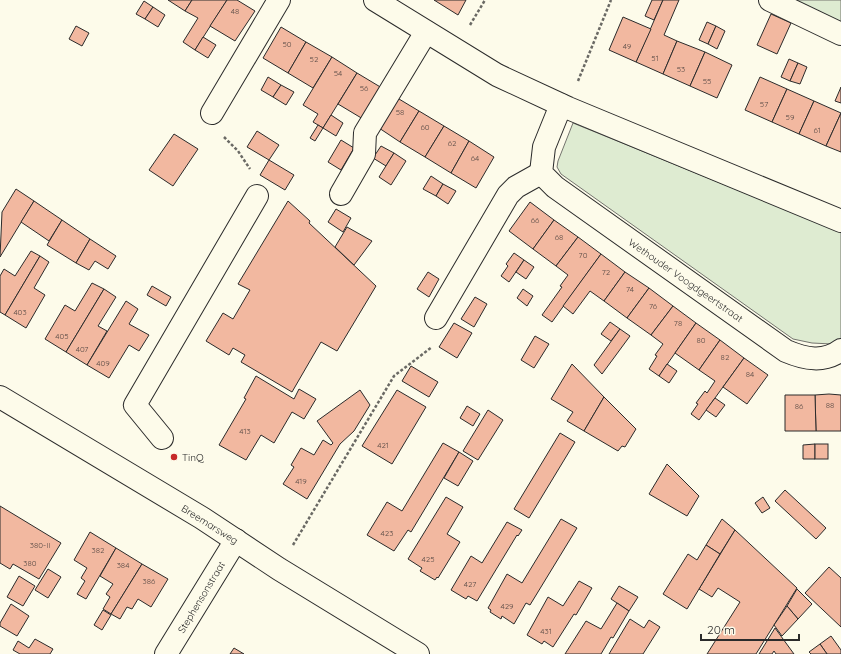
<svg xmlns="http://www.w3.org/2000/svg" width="841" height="654" font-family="Quicksand,sans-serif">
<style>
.green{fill:#deebd1;stroke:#74746e}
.building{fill:#f2b8a0;stroke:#2b2b2b}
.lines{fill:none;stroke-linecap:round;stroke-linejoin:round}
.minor-casing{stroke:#2b2b2b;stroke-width:24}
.major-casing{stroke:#2b2b2b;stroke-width:24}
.path{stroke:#6a6964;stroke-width:2.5;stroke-dasharray:3 2;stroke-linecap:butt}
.minor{stroke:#fdfbea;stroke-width:22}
.major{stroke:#fdfbea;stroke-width:22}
.poi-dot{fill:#c62828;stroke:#fdfbea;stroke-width:1.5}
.labels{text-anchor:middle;stroke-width:3;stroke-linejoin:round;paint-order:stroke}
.number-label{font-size:8px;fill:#5d4e48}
.street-label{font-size:10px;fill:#2b2b2b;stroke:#fdfbea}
.poi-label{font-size:10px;fill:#2b2b2b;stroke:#fdfbea;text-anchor:start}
</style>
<rect width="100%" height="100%" fill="#fdfbea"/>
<g class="green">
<polygon points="772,0 841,0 841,29"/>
<polygon points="573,123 841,232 841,340 832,344 812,343 793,339 561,174 557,167 558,161"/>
</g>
<g class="building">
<polygon points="168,0 192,0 185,11"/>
<polygon points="192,0 227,0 195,50 183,42 198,18 185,11"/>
<polygon points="227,0 237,0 255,11 235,41 210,26"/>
<polygon points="434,0 466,0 458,15"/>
<polygon points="652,0 663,0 654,20 645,16"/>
<polygon points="663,0 679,0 664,35 677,41 663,74 636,62"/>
<polygon points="144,1 153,7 145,19 136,14"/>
<polygon points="153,7 165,15 158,27 145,19"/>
<polygon points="771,14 791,23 777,54 757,45"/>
<polygon points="623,17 651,29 636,62 609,50"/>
<polygon points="707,22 716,26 708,44 699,40"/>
<polygon points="76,26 89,33 82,46 69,39"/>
<polygon points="716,26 725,31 717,49 708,44"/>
<polygon points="281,27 306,42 288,73 263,58"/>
<polygon points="203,37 216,45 208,58 195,50"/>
<polygon points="677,41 705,52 690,86 663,74"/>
<polygon points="306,42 332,57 313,88 288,73"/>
<polygon points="705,52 732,65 717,98 690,86"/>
<polygon points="332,57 357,73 323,128 313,122 318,114 303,105"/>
<polygon points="789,59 798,63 790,81 781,77"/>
<polygon points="798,63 807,67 800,84 790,81"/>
<polygon points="357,73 382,88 363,119 338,104"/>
<polygon points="268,77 281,85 273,97 261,90"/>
<polygon points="760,77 787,89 772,122 745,110"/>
<polygon points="281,85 294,92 286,105 273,97"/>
<polygon points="841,87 841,103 835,101"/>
<polygon points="787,89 814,101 799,134 772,122"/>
<polygon points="394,96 419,111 400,142 376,126"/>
<polygon points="814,101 841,113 826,146 799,134"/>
<polygon points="419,111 444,126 425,157 400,142"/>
<polygon points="841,113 841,152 826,146"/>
<polygon points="331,115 343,123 336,136 323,128"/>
<polygon points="318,125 323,128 315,141 310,138"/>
<polygon points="444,126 469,141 451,173 425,157"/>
<polygon points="257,131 279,145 269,160 247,147"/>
<polygon points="174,134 198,149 173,186 149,170"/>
<polygon points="341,140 354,148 341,170 328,162"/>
<polygon points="469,141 494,157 476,188 451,173"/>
<polygon points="381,146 394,153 386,166 373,158"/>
<polygon points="394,153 406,161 391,185 379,177"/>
<polygon points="269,160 294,175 285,190 260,175"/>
<polygon points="431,176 443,184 436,196 423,189"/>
<polygon points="443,184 456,191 448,204 436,196"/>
<polygon points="16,189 34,201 0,257 2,212"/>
<polygon points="34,201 62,220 49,241 21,222"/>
<polygon points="288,201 310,221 309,223 376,286 337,351 321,342 292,392 241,362 245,355 233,348 229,355 206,341 223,313 233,319 250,290 238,284"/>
<polygon points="530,202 554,220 533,249 509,231"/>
<polygon points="336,209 351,218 343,232 328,222"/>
<polygon points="62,220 90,239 76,263 47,245"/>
<polygon points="554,220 578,237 556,266 533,249"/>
<polygon points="347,227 372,241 354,265 335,247"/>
<polygon points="578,237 601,254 552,322 542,315 562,287 560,286 568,275 556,266"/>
<polygon points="90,239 116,256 108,269 95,261 89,270 76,263"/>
<polygon points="31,251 40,256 5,315 0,312 0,276 4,269 15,276"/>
<polygon points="514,253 524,260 509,282 501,276 508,266 506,264"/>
<polygon points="601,254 625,272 604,301 590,291 573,314 563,306"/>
<polygon points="40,256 49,262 34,288 45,295 26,328 5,315"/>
<polygon points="524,260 534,267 526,279 516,272"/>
<polygon points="428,272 439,279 429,297 417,289"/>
<polygon points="625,272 649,288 627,318 604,301"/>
<polygon points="92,283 104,289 66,352 45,339 65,305 75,311"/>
<polygon points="152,286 171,297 166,306 147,295"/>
<polygon points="649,288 673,306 651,335 627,318"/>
<polygon points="104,289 116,297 98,326 107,331 87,365 66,352"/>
<polygon points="523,289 533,296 527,306 517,298"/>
<polygon points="475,297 487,304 474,327 461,319"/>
<polygon points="126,301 138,309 129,324 149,335 139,351 129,345 109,378 87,365"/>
<polygon points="673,306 696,323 659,376 649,369 657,356 655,355 663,344 651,335"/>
<polygon points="610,322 620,329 611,341 601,334"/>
<polygon points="454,323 472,333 457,358 439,347"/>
<polygon points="696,323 720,340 699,370 675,353"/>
<polygon points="620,329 630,336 602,374 594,365"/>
<polygon points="535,336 549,344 534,368 521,360"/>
<polygon points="720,340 744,358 699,420 691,414 698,404 696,403 705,391 707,393 715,381 699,370"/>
<polygon points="744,358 768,375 747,404 723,387"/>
<polygon points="572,364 604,397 584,431 567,421 573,412 551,399"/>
<polygon points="667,364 677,371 669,383 659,376"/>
<polygon points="411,366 438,382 429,397 402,381"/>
<polygon points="256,376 294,399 299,389 316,399 304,419 292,412 274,443 261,435 246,460 219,445 246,399 244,398"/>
<polygon points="360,390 370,405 354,431 340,444 307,499 283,484 294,467 291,465 301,448 314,455 323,440 331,445 333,443 317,421"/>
<polygon points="397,390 426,407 392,464 362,446"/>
<polygon points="829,394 841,395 841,431 816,431 815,395"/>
<polygon points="785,395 815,395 816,431 785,431"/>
<polygon points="604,397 636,429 625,447 622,446 618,451 584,431"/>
<polygon points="715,398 725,405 716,417 706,410"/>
<polygon points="467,406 480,414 473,426 460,418"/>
<polygon points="488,410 503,420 478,460 463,451"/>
<polygon points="560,433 575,442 529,518 514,509"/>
<polygon points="443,443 459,452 411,532 408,530 394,551 367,535 387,502 402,511"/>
<polygon points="815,444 815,459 803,459 803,445"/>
<rect x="815" y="444" width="13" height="15"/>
<polygon points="459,452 473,461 458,486 444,478"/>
<polygon points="667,464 699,496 687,516 649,494"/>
<polygon points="785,490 826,528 816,539 775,501"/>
<polygon points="446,497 463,507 447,534 460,542 438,578 437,577 435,580 420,571 422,568 408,559"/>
<polygon points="763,497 770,508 762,513 755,503"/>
<polygon points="0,506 61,543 39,579 13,564 10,569 0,563"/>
<polygon points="561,519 577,528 530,605 526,603 514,624 502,616 501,619 490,612 491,610 488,608 507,574 522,583"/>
<polygon points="722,519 735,530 720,554 706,545"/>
<polygon points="507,522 522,530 518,536 517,535 477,601 468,596 466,599 451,590 471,556 482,563"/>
<polygon points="735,530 797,588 756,654 707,654 740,602 718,588 712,597 699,589"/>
<polygon points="90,532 116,548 86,599 77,594 85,581 81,578 87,568 74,560"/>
<polygon points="706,545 720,554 687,609 663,594 688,554 697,560"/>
<polygon points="116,548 142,564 111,614 103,609 110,597 106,594 113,584 100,576"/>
<polygon points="142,564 168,579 151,607 138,599 132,609 127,607 120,619 111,614"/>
<polygon points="829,567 841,578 841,627 805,593"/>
<polygon points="48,569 61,577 48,598 35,590"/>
<polygon points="19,576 35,586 23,606 7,597"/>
<polygon points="579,581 592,588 576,615 574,614 553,647 544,641 542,644 527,635 548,597 563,606"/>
<polygon points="619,586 638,597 629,611 611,599"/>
<polygon points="797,589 812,604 798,619 787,606"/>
<polygon points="617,603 629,611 613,638 611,637 601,654 565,654 586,621 601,629"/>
<polygon points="11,604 29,616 17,636 0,626 0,623"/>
<polygon points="787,606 798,619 782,636 774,625"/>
<polygon points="103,610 111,615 102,630 94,625"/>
<polygon points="630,619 644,628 649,620 660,627 643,654 609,654"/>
<polygon points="775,628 794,654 776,654 774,651 772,654 759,654"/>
<polygon points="831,636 841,650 841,654 827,654 820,644"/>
<polygon points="35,639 53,649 50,654 20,654 13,650 18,641 29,648"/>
<polygon points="820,644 827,654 811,654 809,652"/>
<polygon points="234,648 244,654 230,654"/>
</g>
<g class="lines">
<g class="minor-casing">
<g id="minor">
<polyline points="375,0 497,75 568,108 841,221"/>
<polyline points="770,0 841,34"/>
<path d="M561,105L544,147L541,173L555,187L786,351C805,359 824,363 841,350"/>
<polyline points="212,113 279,0"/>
<polyline points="341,194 364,154 365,133 426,32"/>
<polyline points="436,318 508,195 516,187 541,173"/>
<polyline points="162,438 135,405 257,196"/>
<polyline points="166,654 236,540"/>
</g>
</g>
<g class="major-casing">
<polyline id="major" points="0,397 202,518 279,569 418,654"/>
</g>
<g class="path">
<polyline points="470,25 485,0"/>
<polyline points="578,81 611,0"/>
<polyline points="224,137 238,151 250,169"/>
<polyline points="293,545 394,376 432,347"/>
</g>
<use href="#minor" class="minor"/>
<use href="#major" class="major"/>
</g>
<circle class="poi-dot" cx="174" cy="457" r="4"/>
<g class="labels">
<g class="number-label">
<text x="235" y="14">48</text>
<text x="287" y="47">50</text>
<text x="627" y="49">49</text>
<text x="655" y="61">51</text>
<text x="314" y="62">52</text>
<text x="681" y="72">53</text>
<text x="338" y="76">54</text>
<text x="707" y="84">55</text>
<text x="364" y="91">56</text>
<text x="764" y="107">57</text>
<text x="400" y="115">58</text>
<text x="790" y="120">59</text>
<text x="425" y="130">60</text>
<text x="817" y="133">61</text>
<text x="452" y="146">62</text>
<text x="475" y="161">64</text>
<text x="535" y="223">66</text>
<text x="559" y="240">68</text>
<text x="583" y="258">70</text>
<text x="606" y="275">72</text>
<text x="630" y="292">74</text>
<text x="653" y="309">76</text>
<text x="20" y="315">403</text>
<text x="678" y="326">78</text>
<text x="62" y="339">405</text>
<text x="701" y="343">80</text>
<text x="82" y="352">407</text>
<text x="725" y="360">82</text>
<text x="103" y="366">409</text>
<text x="750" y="377">84</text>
<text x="830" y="408">88</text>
<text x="799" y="409">86</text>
<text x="245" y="434">413</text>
<text x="383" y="448">421</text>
<text x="301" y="484">419</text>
<text x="387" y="536">423</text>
<text x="40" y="548">380-II</text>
<text x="98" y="553">382</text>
<text x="428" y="562">425</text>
<text x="30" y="566">380</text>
<text x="123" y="568">384</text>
<text x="149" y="584">386</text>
<text x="470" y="587">427</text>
<text x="507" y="609">429</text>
<text x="546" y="634">431</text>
</g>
<g class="street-label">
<text transform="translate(686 280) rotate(35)" y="4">Wethouder Voogdgeertstraat</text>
<text transform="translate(210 524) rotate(32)" y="4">Breemarsweg</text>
<text transform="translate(201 597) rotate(-59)" y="4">Stephensonstraat</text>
</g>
<g class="poi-label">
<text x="182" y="461">TinQ</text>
</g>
</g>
<path d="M701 634v6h98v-6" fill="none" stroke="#2b2b2b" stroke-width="2"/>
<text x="707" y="634" font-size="12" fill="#2b2b2b" stroke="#fdfbea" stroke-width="3" paint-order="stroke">20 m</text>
</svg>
